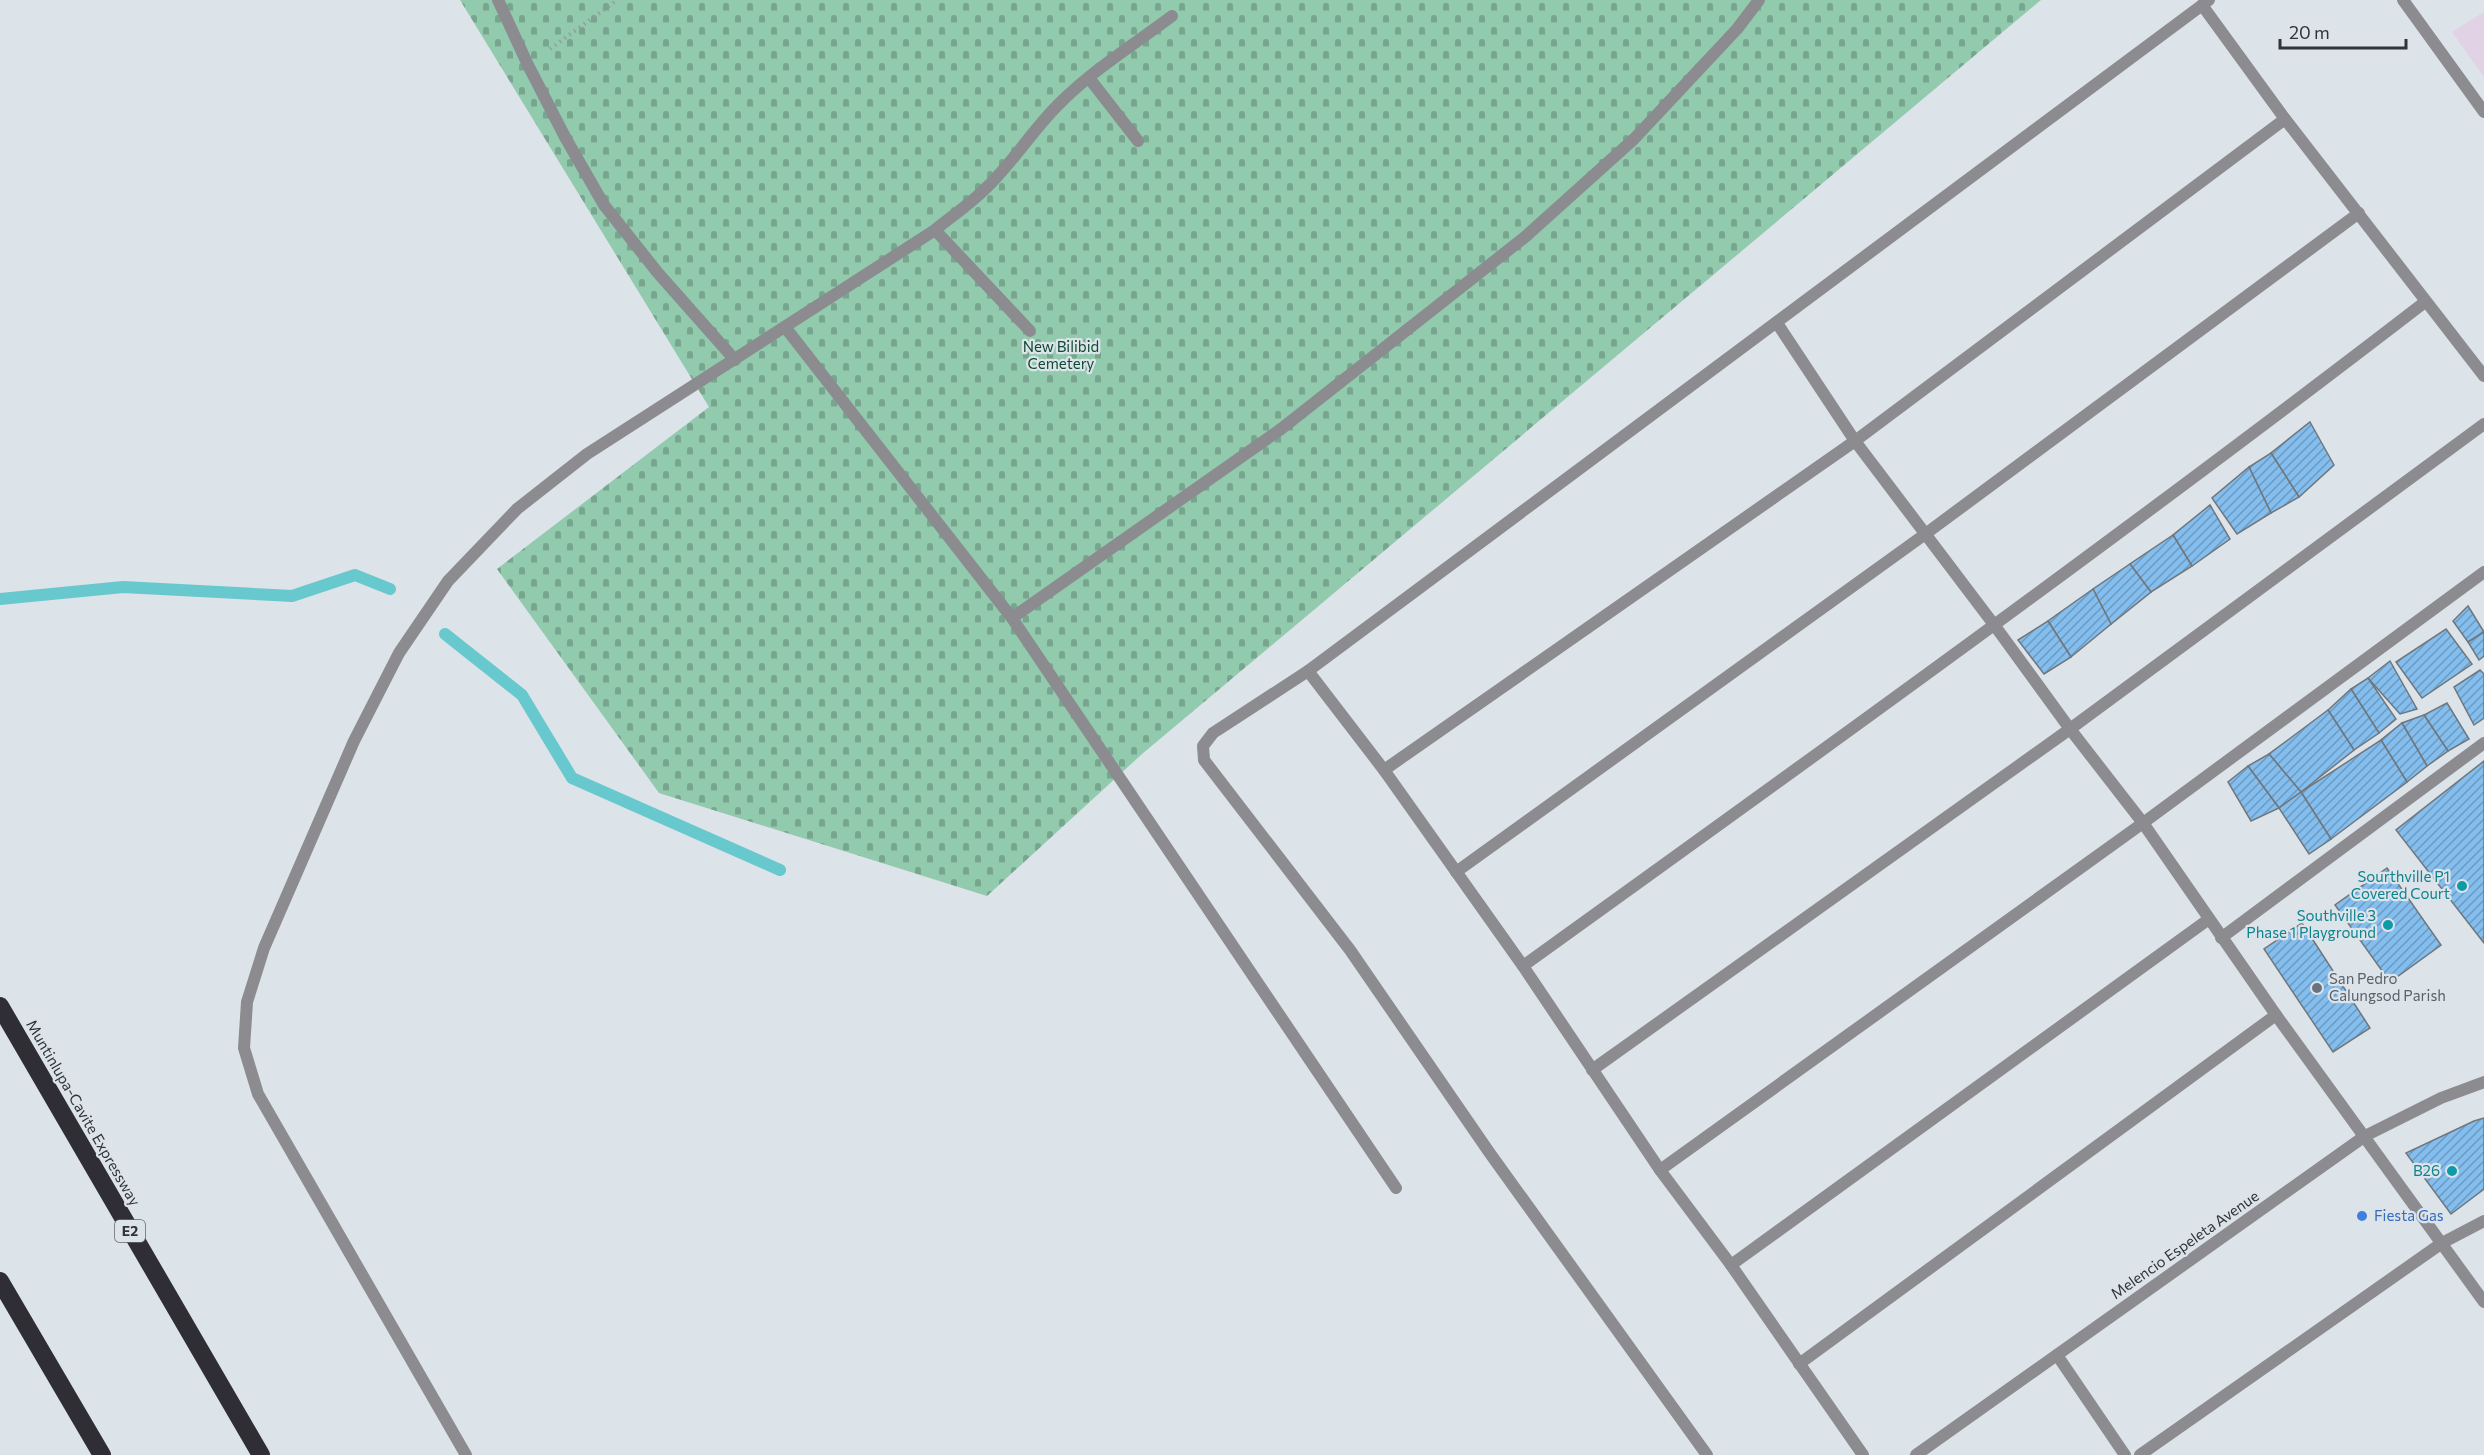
<svg xmlns="http://www.w3.org/2000/svg" width="2484" height="1455" font-family="Commissioner,sans-serif">
<style>
.education{fill:#e1d2e5}
.cemetery{fill:url(#cemetery-stones)}
.lines{fill:none;stroke-linecap:round;stroke-linejoin:round}
.stream{stroke:#67c8ce;stroke-width:12}
.building{fill:url(#building-hatch);stroke:#70767b;stroke-width:1.5}
.path{stroke:#969ba0;stroke-width:4;stroke-dasharray:1.5 4.5;stroke-linecap:butt}
.service{stroke:#8c8b8f;stroke-width:12}
.minor{stroke:#8c8b8f;stroke-width:12}
.tertiary{stroke:#8c8b8f;stroke-width:12}
.motorway{stroke:#2f2e34;stroke-width:18}
.culture-dot{fill:#0f9aa8;stroke:#dce3e9;stroke-width:2}
.worship-dot{fill:#6b7280;stroke:#dce3e9;stroke-width:2}
.shop-dot{fill:#3f7fe0;stroke:#dce3e9;stroke-width:2}
.labels{text-anchor:middle;stroke-width:4.5;stroke-linejoin:round;paint-order:stroke}
.shield{fill:#dce3e9;stroke:#64686c;stroke-width:1.5}
.shield-label{font-size:14px;font-weight:bold;fill:#313436}
.park-label{font-size:15px;fill:#0d4a32;stroke:#dce3e9}
.culture-label{font-size:15px;fill:#0d838f;stroke:#dce3e9;text-anchor:end}
.worship-label{font-size:15px;fill:#5b616d;stroke:#dce3e9;text-anchor:start}
.street-label{font-size:15px;fill:#313436;stroke:#dce3e9}
.shop-label{font-size:15px;fill:#366cbe;stroke:#dce3e9;text-anchor:start}
</style>
<defs>
<pattern id="cemetery-stones" width="16" height="16" patternUnits="userSpaceOnUse" patternTransform="scale(1.5)"><rect width="16" height="16" fill="#91caad"/><path d="M2 7V4a2 2 0 0 1 4 0v3zM10 15v-3a2 2 0 0 1 4 0v3z" fill="#77a58e"/></pattern>
<pattern id="building-hatch" width="6" height="6" patternUnits="userSpaceOnUse" patternTransform="scale(1.5)"><rect width="6" height="6" fill="#83beee"/><path d="M-1 1l2-2M0 6l6-6M5 7l2-2" fill="none" stroke="#6c9bc2"/></pattern>
</defs>
<rect width="100%" height="100%" fill="#dce3e9"/>
<polygon class="education" points="2484,12 2484,77 2452,32"/>
<polygon class="cemetery" points="460,0 2041,0 1142,754 987,896 659,793 497,569 709,407"/>
<g class="lines">
<g class="stream">
<polyline points="0,599 123,587 292,596 355,575 390,589"/>
<polyline points="445,634 522,695 572,778 780,870"/>
</g>
</g>
<g class="building">
<polygon points="2310,422 2334,465 2299,497 2271,453"/>
<polygon points="2271,453 2299,497 2271,513 2249,467"/>
<polygon points="2249,467 2271,513 2237,534 2212,498"/>
<polygon points="2210,505 2230,539 2192,566 2173,535"/>
<polygon points="2173,535 2192,566 2151,592 2130,564"/>
<polygon points="2130,564 2151,592 2111,624 2093,589"/>
<polygon points="2093,589 2111,624 2071,657 2048,621"/>
<polygon points="2468,606 2484,632 2468,642 2453,621"/>
<polygon points="2048,621 2071,657 2044,674 2018,640"/>
<polygon points="2446,629 2472,664 2422,698 2396,662"/>
<polygon points="2484,632 2484,656 2479,660 2468,642"/>
<polygon points="2390,661 2417,709 2400,714 2368,678"/>
<polygon points="2480,670 2484,674 2484,718 2474,725 2454,687"/>
<polygon points="2368,678 2396,719 2379,733 2351,689"/>
<polygon points="2351,689 2379,733 2354,750 2328,710"/>
<polygon points="2447,703 2469,739 2448,751 2424,715"/>
<polygon points="2328,710 2354,750 2301,792 2269,754"/>
<polygon points="2424,715 2448,751 2427,766 2402,723"/>
<polygon points="2402,723 2427,766 2407,782 2381,740"/>
<polygon points="2381,740 2407,782 2331,839 2301,792"/>
<polygon points="2269,754 2301,792 2279,808 2248,766"/>
<polygon points="2484,761 2484,943 2396,830"/>
<polygon points="2248,766 2279,808 2251,821 2228,782"/>
<polygon points="2301,792 2331,839 2309,854 2279,808"/>
<polygon points="2387,868 2441,945 2390,982 2335,905"/>
<polygon points="2302,923 2370,1028 2333,1052 2264,949"/>
<polygon points="2484,1118 2484,1189 2451,1214 2406,1153 2474,1121"/>
</g>
<g class="lines">
<polyline class="path" points="550,49 617,0"/>
<g class="service">
<polyline points="498,0 528,65 565,137 604,205 658,273 735,360"/>
<polyline points="1089,78 1138,141"/>
<polyline points="935,230 1030,331"/>
<polyline points="785,327 1012,618 1396,1188"/>
<polyline points="1012,618 1281,429 1525,237 1634,139 1737,29 1759,0"/>
<path d="M466,1455L258,1094L244,1048L247,1002L264,948L354,741L399,653L448,581L517,509L587,454L935,230C952,216 970,204 985,189C1014,162 1034,127 1063,100C1096,68 1136,43 1172,16"/>
</g>
<g class="minor">
<polyline points="2403,0 2484,112"/>
<polyline points="2202,5 2285,119 2484,376"/>
<polyline points="1777,323 1855,441 1995,626 2070,729 2143,823 2276,1015 2484,1302"/>
<polyline points="1308,671 1384,770 1523,966 1660,1170 1731,1265 1863,1455"/>
<polyline points="1384,770 1855,441 2285,119"/>
<polyline points="1456,872 1924,535 2359,213"/>
<polyline points="2221,938 2484,743"/>
<path d="M1523,966C1826,748 2129,530 2425,302"/>
<polyline points="1592,1070 2070,729 2484,424"/>
<polyline points="1660,1170 2143,823 2484,572"/>
<polyline points="1731,1265 2209,919"/>
<polyline points="2057,1355 2125,1455"/>
<polyline points="1799,1364 2276,1015"/>
<polyline points="1707,1455 1489,1152 1350,950 1204,760 1203,746 1213,733 1308,671 2209,0"/>
<polyline points="2140,1455 2442,1243 2484,1221"/>
</g>
<polyline class="tertiary" points="1916,1455 2365,1136 2441,1098 2484,1082"/>
<g class="motorway">
<polyline points="0,1006 261,1455"/>
<polyline points="0,1281 102,1455"/>
</g>
</g>
<g class="culture-dot">
<circle cx="2462" cy="886" r="6"/>
<circle cx="2388" cy="925" r="6"/>
<circle cx="2452" cy="1171" r="6"/>
</g>
<circle class="worship-dot" cx="2317" cy="988" r="6"/>
<circle class="shop-dot" cx="2362" cy="1216" r="6"/>
<g class="labels">
<rect class="shield" x="115" y="1220" width="30" height="22" rx="4.5"/>
<g class="shield-label">
<text x="130" y="1236">E2</text>
</g>
<g class="park-label">
<text x="1061" y="352">New Bilibid<tspan x="1061" dy="17">Cemetery</tspan></text>
</g>
<g class="culture-label">
<text x="2450" y="882">Sourthville P1<tspan x="2450" dy="17">Covered Court</tspan></text>
<text x="2376" y="921">Southville 3<tspan x="2376" dy="17">Phase 1 Playground</tspan></text>
<text x="2440" y="1176">B26</text>
</g>
<g class="worship-label">
<text x="2329" y="984">San Pedro<tspan x="2329" dy="17">Calungsod Parish</tspan></text>
</g>
<g class="street-label">
<text transform="translate(83 1113) rotate(60)" y="5">Muntinlupa-Cavite Expressway</text>
<text transform="translate(2185 1245) rotate(-35)" y="5">Melencio Espeleta Avenue</text>
</g>
<g class="shop-label">
<text x="2374" y="1221">Fiesta Gas</text>
</g>
</g>
<path d="M2280 39v9h126v-9" fill="none" stroke="#313436" stroke-width="3"/>
<text x="2289" y="39" font-size="18" fill="#313436" stroke="#dce3e9" stroke-width="4.5" paint-order="stroke">20 m</text>
</svg>
